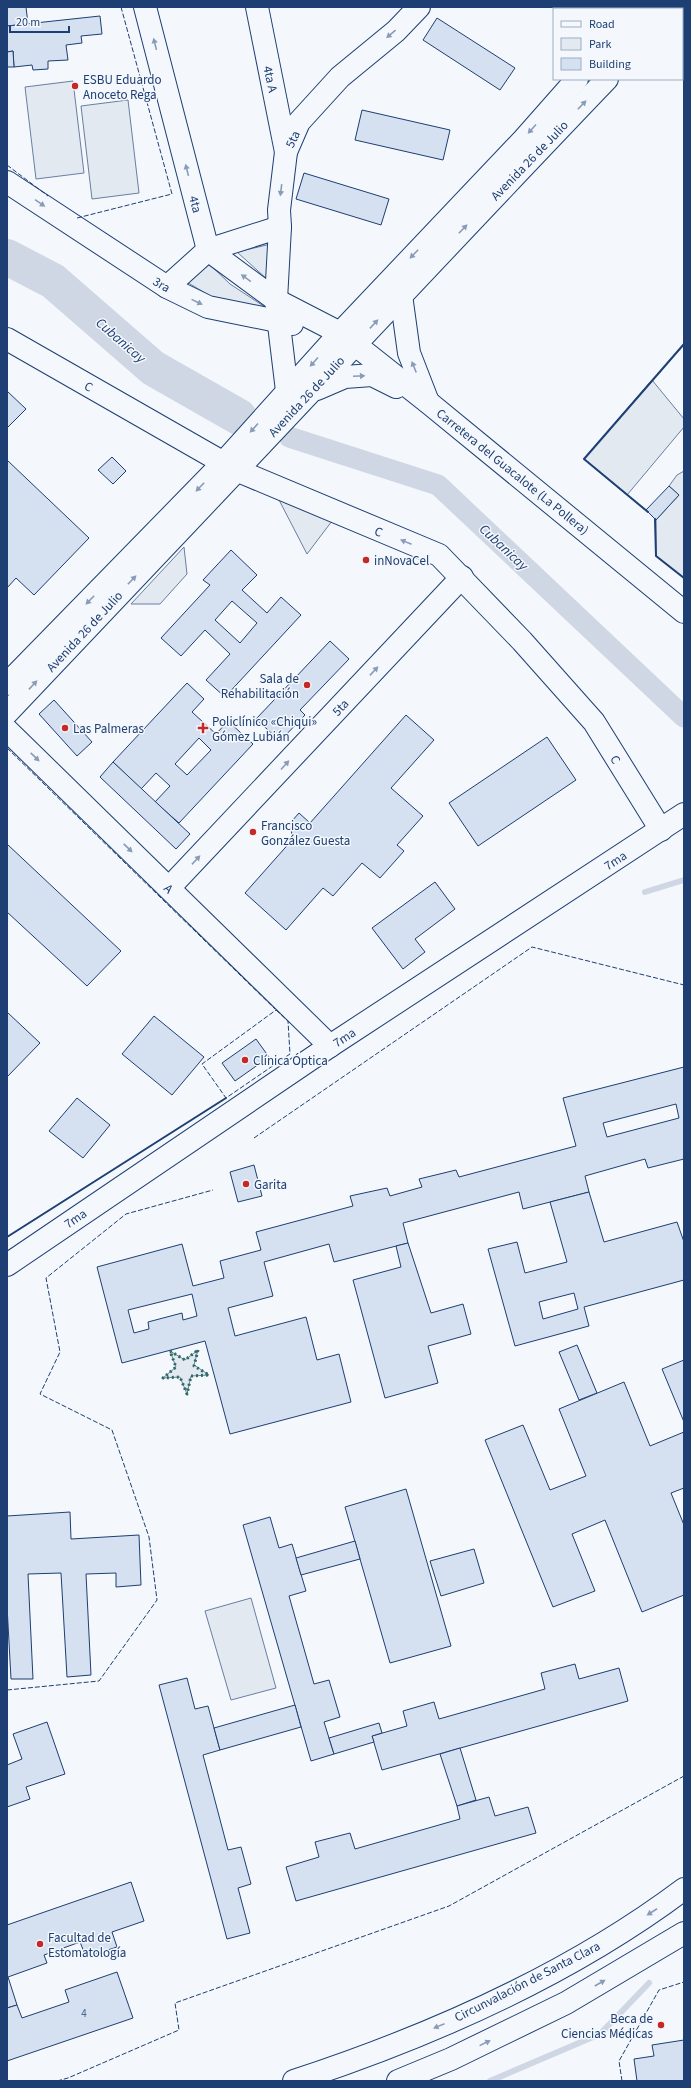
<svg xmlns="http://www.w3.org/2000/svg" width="691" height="2088" font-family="'Source Sans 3',sans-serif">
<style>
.green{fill:#e3e9f0;stroke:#687fa3}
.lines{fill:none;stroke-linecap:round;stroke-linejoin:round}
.stream{stroke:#cfd7e4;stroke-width:6}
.canal{stroke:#cfd7e4;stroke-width:21}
.river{stroke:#cfd7e4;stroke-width:36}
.building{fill:#d5e0f0;stroke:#1d3f73;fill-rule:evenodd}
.minor-casing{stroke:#1d3f73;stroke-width:24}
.major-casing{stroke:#1d3f73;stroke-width:24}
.highway-casing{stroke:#1d3f73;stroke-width:24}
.minor{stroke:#f4f7fb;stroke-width:22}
.major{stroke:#f4f7fb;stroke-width:22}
.highway{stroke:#f4f7fb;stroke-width:22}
.hedge{stroke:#2c6c60;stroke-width:3;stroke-dasharray:2 3;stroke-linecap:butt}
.fence{stroke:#1d3f73;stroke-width:1;stroke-dasharray:5 2;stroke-linecap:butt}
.wall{stroke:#1d3f73;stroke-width:2}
.oneway{fill:#889bb7}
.poi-dot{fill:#c62828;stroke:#f4f7fb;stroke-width:1.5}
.labels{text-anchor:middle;stroke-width:3;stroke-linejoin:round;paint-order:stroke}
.number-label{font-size:11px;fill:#4b6792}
.poi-label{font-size:13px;fill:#1d3f73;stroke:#f4f7fb;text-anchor:start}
.street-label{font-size:13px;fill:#1d3f73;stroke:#f4f7fb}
.water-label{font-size:14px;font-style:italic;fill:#1d3f73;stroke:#f4f7fb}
</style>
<rect width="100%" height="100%" fill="#f4f7fb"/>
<g class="green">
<polygon points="73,81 84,173 36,179 25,87"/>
<polygon points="128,100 139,193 92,199 81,106"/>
<polygon points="271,244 268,280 237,252"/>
<polygon points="206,261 230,284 265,307 263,310 212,297 185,281"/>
<polygon points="652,380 684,419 684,427 627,495 584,459"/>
<polygon points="684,471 684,578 656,556 656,520 679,495 669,486 677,475"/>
<polygon points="278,498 332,521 307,554"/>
<polygon points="184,547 187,574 160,604 131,604"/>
<polygon points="198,1350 194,1365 209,1375 191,1376 187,1394 180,1377 163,1378 176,1367 170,1351 185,1360"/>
<polygon points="251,1598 276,1688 231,1700 205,1611"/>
</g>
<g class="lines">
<g class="stream">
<polyline points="645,892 684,880"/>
<polyline points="490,2081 600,2034 649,1983"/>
</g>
<polyline class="canal" points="289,437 438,485 684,717"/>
<polyline class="river" points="7,257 53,281 153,368 239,417"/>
</g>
<g class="building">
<polygon points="7,7 26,7 28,24 7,26"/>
<polygon points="100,16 102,34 81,36 82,43 66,45 68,60 48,61 48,69 33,70 32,65 14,67 13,51 7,52 7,26"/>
<polygon points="437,18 515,68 500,90 423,40"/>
<polygon points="13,51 14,67 7,67 7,52"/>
<polygon points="362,110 450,130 443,160 355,140"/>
<polygon points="304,173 389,199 381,225 296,199"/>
<polygon points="7,391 26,409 7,428"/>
<polygon points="112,457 126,471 113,484 98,470"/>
<polygon points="7,460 89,538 34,595 16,578 7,588"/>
<polygon points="669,486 679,495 656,520 646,510"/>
<path d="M231,550L257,575L242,590L267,613L281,597L301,615L225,697L206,680L230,654L205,630L181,656L161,638L210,585L203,580ZM232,601L257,623L240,643L215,620Z"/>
<polygon points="330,641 349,659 300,710 305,715 280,741 256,719"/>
<path d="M187,683L204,699L192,712L216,734L228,721L253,744L179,823L155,802L170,786L156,773L141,789L113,762ZM199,738L211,750L187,775L175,764Z"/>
<polygon points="54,700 92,742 77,756 39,714"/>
<polygon points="406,715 434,740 391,788 423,816 397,845 404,851 380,878 362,863 333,896 323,888 286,930 245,893 292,840 291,822 299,813 310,823"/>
<polygon points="547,737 576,780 478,846 449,803"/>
<polygon points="113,762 190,834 176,849 100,777"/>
<polygon points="7,844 121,951 87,986 7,912"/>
<polygon points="435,882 455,909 415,939 425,952 403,969 372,928"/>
<polygon points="7,1012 40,1043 7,1077"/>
<polygon points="154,1016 204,1057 172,1095 122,1054"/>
<polygon points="256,1039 269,1057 235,1081 222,1063"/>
<path d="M684,1067V1159L648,1168L645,1159L585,1176L589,1192L523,1209L519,1192L403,1223L408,1243L334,1262L329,1244L264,1262L273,1296L228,1308L235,1336L306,1317L317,1360L339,1354L351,1402L230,1434L205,1341L122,1363L97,1267L182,1244L193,1286L224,1278L220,1261L261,1250L256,1232L353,1206L350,1196L387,1188L390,1196L422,1187L419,1179L456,1170L459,1177L576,1146L563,1098ZM676,1104L679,1118L607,1137L603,1123ZM192,1294L197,1316L183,1320L182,1313L148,1322L149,1329L134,1333L128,1310Z"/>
<polygon points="77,1098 110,1125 83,1158 49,1131"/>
<polygon points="254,1165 262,1196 238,1202 230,1172"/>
<path d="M589,1192L604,1242L677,1222L684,1242V1280L584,1307L589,1326L515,1346L488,1249L517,1242L525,1273L567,1262L550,1202ZM574,1293L578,1309L543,1319L539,1302Z"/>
<polygon points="408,1243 431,1313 463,1304 471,1334 428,1346 438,1383 385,1398 353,1280 401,1267 396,1246"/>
<polygon points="577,1345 597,1393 579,1400 559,1352"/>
<polygon points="684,1360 684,1422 662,1369"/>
<polygon points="624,1382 650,1446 684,1432 684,1488 671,1493 684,1525 684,1595 642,1612 605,1520 572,1534 595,1591 553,1607 485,1440 523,1425 550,1490 586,1476 559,1409"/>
<polygon points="406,1489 451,1646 390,1663 345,1507"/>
<polygon points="70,1512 71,1539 139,1535 141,1585 116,1587 116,1573 86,1574 91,1675 67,1677 61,1573 28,1574 33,1679 11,1679 7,1606 7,1516"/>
<polygon points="270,1517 279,1548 292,1544 306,1591 289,1596 314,1684 329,1680 340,1717 324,1722 334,1754 311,1761 243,1525"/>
<polygon points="355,1541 360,1559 301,1575 296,1558"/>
<polygon points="474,1549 484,1583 441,1596 430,1561"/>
<polygon points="575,1664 579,1679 619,1668 628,1701 382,1770 372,1736 407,1726 403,1711 434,1702 439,1719 545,1689 541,1673"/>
<polygon points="187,1678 195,1709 208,1706 220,1750 203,1755 228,1850 241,1847 251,1884 238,1888 250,1933 227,1939 159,1685"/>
<polygon points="295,1705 301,1727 220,1750 214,1728"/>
<polygon points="47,1722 65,1774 26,1787 30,1799 7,1807 7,1765 22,1759 13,1734"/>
<polygon points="379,1723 382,1733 372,1736 374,1742 334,1754 329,1738"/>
<polygon points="460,1748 476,1800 457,1806 440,1754"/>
<polygon points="489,1797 495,1816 528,1807 536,1833 296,1901 286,1867 319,1857 315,1842 350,1833 355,1849 460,1819 457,1806"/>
<polygon points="131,1882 144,1921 112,1932 117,1947 86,1957 80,1942 44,1955 47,1963 8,1977 17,2005 7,2008 7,1925"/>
<polygon points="117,1972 133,2018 7,2061 7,2008 17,2005 22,2018 69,2002 65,1990"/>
<polygon points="684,2040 684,2081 637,2081 634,2059 654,2056 652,2045"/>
</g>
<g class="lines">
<g class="minor-casing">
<g id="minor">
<polyline points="145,7 208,250 276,300 340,333"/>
<polyline points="257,7 286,152"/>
<polyline points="7,182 167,287 208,307 292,324"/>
<polyline points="167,287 208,250 280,227"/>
<polyline points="7,339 236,470 439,555 522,641 594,722 661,830"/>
<polyline points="287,391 276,300 280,227 279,210 286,152 299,122 340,77 396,31 419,7"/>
<polyline points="7,730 330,1046"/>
<polyline points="169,888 462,577"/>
<polyline points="7,1265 330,1046 684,814"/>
</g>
</g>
<g class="major-casing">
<g id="major">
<polyline points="639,9 641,7"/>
<polyline points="674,9 676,7"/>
<polyline points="401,295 409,353 428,402"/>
<polyline points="343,335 429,403 684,612"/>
<polyline points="317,389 345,377 372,375 396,387"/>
<polyline points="7,684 223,463 340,333 524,139 577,79"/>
<path d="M7,713C67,649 128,586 188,522C328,374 466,226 607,79"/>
</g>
</g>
<g class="highway-casing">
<g id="highway">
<path d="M294,2081C431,2036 568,1976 684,1889"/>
<polyline points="398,2081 451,2059 566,2003 684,1933"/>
</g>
</g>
<use href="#minor" class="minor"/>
<use href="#major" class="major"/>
<use href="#highway" class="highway"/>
<polygon class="hedge" points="198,1350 194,1366 209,1375 191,1376 187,1394 180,1377 163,1378 176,1367 170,1351 185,1360"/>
<g class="fence">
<polyline points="7,165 48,196"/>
<polyline points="77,218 172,194 121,7"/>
<polyline points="7,748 275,1009"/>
<polygon points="276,1010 288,1021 290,1054 226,1098 202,1064"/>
<polyline points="254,1138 532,947 684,985"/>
<polyline points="7,1690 99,1681 157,1600 149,1537 112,1430 40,1394 60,1352 46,1278 126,1214 213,1190"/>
<polyline points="57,2081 68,2078 179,2030 175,2003 449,1906 684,1776"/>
<polyline points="622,2081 619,2061 659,1990 684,1982"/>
</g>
<g class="wall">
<polyline points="648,512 584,459 684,344"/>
<polyline points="655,519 656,556 684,578"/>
<polyline points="7,1237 226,1098"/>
</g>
</g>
<defs><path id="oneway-solid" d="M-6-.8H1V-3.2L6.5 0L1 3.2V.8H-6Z"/></defs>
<g class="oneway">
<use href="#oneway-solid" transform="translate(391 34) rotate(140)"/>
<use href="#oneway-solid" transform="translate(155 44) rotate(-104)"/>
<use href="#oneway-solid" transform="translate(582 105) rotate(-46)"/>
<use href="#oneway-solid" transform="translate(532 129) rotate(132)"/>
<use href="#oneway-solid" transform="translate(187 170) rotate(-104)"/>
<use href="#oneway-solid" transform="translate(281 190) rotate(97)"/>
<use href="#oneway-solid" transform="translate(40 203) rotate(34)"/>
<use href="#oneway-solid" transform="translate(463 229) rotate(-46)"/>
<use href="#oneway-solid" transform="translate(414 254) rotate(134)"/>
<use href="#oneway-solid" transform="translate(246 278) rotate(-144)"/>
<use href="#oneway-solid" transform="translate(197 302) rotate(26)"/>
<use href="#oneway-solid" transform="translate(374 324) rotate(-47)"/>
<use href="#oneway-solid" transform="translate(314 362) rotate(132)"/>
<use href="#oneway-solid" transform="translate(414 367) rotate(-112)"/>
<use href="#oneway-solid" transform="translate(359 376) rotate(-3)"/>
<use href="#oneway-solid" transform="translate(254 428) rotate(132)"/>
<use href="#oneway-solid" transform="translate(200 487) rotate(134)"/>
<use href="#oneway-solid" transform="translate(406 542) rotate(-158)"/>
<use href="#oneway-solid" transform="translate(132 580) rotate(-46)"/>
<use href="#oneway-solid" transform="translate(90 600) rotate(134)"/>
<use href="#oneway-solid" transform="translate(374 671) rotate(-47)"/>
<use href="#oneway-solid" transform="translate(33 685) rotate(-47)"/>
<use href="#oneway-solid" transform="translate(35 757) rotate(44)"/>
<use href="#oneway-solid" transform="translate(285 765) rotate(-48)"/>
<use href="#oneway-solid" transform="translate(128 848) rotate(44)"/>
<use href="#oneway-solid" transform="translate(196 860) rotate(-47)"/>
<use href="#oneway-solid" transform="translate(652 1912) rotate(147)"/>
<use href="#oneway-solid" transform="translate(600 1983) rotate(-30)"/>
<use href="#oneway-solid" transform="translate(439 2026) rotate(158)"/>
<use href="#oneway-solid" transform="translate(485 2043) rotate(-26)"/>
</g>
<g class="poi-dot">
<circle cx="75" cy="86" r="4"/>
<circle cx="366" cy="560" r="4"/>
<circle cx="307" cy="685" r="4"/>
<circle cx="65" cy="728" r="4"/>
<path d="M201 722h4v4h4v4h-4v4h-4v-4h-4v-4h4z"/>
<circle cx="253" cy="832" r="4"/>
<circle cx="245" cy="1060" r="4"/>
<circle cx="246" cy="1184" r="4"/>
<circle cx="40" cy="1944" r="4"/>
<circle cx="661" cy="2025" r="4"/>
</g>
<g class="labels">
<g class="number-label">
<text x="84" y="2017">4</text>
</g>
<g class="poi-label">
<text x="83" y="84">ESBU Eduardo<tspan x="83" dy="15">Anoceto Rega</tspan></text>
<text x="374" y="565">inNovaCel</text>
<text x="299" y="683" text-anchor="end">Sala de<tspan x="299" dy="15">Rehabilitación</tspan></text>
<text x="212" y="726">Policlínico «Chiqui»<tspan x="212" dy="15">Gómez Lubián</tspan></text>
<text x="73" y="733">Las Palmeras</text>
<text x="261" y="830">Francisco<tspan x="261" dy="15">González Guesta</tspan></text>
<text x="253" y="1065">Clínica Óptica</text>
<text x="254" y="1189">Garita</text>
<text x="48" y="1942">Facultad de<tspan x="48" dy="15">Estomatología</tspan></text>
<text x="653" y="2023" text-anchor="end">Beca de<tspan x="653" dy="15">Ciencias Médicas</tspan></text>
</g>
<g class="street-label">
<text transform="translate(271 79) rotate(78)" y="5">4ta A</text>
<text transform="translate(292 139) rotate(-66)" y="5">5ta</text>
<text transform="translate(529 160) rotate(-46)" y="5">Avenida 26 de Julio</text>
<text transform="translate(196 204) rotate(76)" y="5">4ta</text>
<text transform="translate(162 284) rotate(31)" y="5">3ra</text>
<text transform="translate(89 386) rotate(30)" y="5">C</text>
<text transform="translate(306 396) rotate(-47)" y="5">Avenida 26 de Julio</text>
<text transform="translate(513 471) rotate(39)" y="5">Carretera del Guacalote (La Pollera)</text>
<text transform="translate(379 531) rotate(23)" y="5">C</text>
<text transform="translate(84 631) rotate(-47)" y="5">Avenida 26 de Julio</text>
<text transform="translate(340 707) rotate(-47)" y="5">5ta</text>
<text transform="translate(616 759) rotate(59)" y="5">C</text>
<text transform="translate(615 860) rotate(-33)" y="5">7ma</text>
<text transform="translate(169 888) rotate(44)" y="5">A</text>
<text transform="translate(344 1037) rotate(-33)" y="5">7ma</text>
<text transform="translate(75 1218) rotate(-34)" y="5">7ma</text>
<text transform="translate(527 1981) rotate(-27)" y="5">Circunvalación de Santa Clara</text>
</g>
<g class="water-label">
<text transform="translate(121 340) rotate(41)" y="5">Cubanicay</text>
<text transform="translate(504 547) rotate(43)" y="5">Cubanicay</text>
</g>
</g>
<rect width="691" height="2088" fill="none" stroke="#1d3f73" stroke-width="16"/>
<rect x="553" y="8" width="130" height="72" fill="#f4f7fb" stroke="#9eadc5"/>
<rect x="561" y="21" width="20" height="6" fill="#f4f7fb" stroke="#9eadc5"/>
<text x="589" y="28" font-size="12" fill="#1d3f73">Road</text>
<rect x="561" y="38" width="20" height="12" fill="#e3e9f0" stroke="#9eadc5"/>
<text x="589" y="48" font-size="12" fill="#1d3f73">Park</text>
<rect x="561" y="58" width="20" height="12" fill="#d5e0f0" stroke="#9eadc5"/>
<text x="589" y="68" font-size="12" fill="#1d3f73">Building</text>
<path d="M10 26v6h59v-6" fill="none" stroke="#1d3f73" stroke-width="2"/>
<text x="16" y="26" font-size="12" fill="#1d3f73" stroke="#f4f7fb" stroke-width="3" paint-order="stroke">20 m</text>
</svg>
